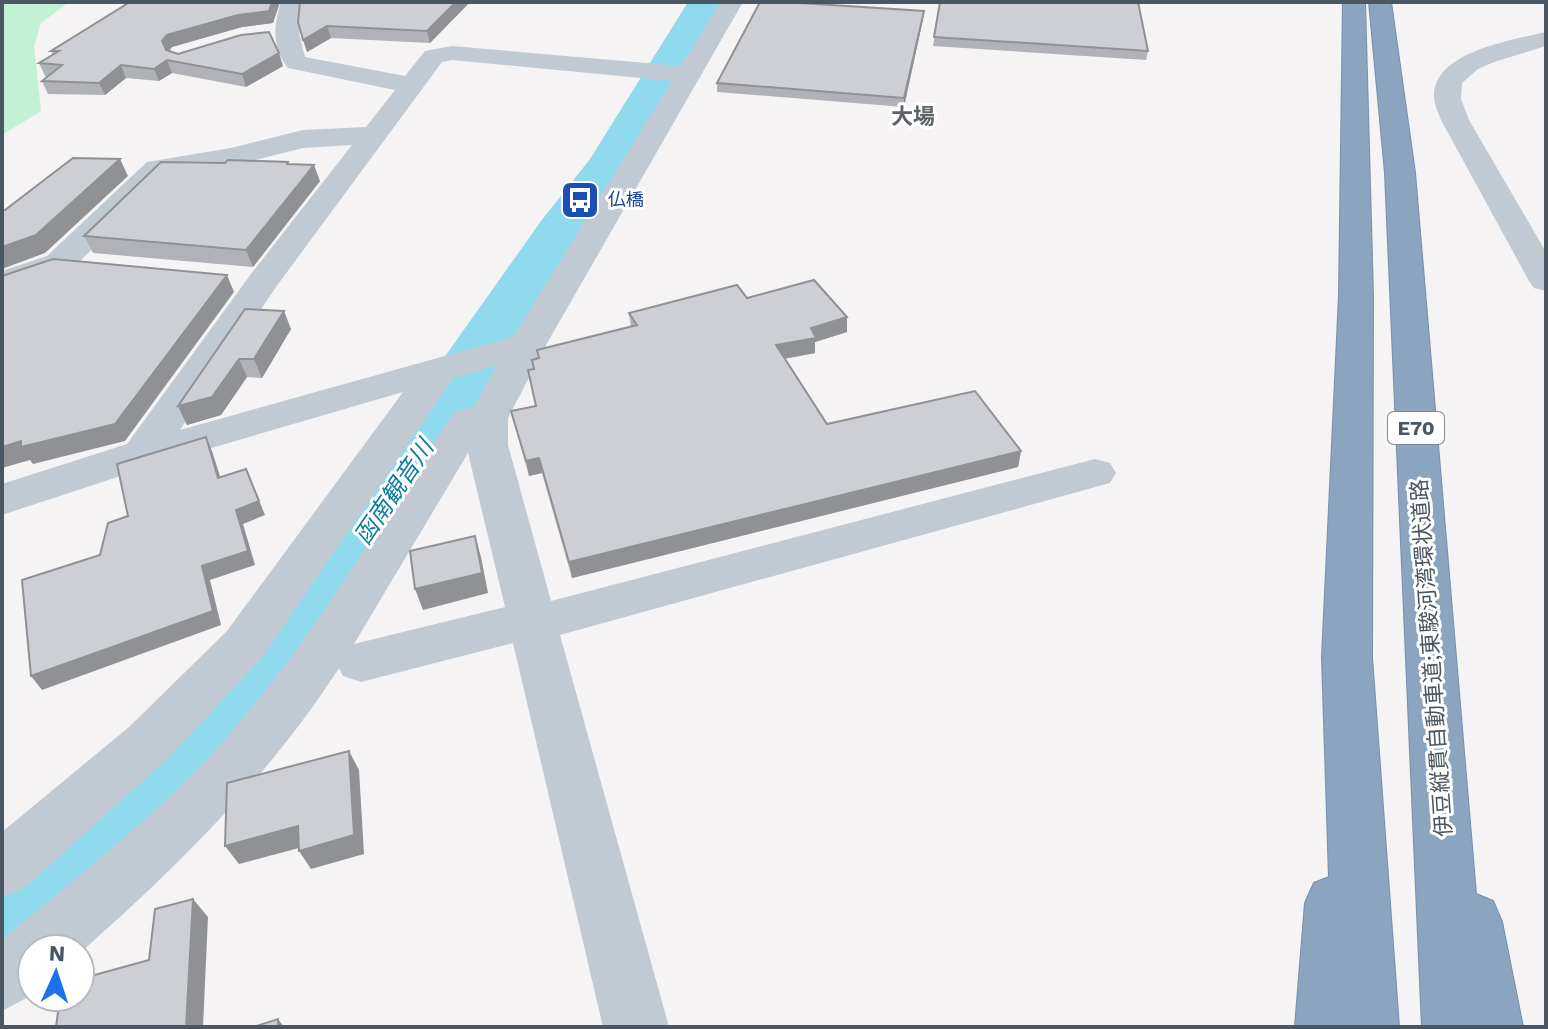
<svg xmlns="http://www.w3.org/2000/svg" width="1548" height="1029" font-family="'Work Sans','Noto Sans JP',sans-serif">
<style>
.green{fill:#c3f1d5}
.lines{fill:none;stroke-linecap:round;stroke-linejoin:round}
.river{fill:#90daee;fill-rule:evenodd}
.highway-casing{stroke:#7690ad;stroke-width:2}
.minor{fill:#c1cad2;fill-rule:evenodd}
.highway{fill:#8ba5c1;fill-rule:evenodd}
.wall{fill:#b0b2b7}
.shaded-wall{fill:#909195}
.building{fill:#cdcfd5;stroke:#909195;stroke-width:2}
.labels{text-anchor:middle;stroke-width:6;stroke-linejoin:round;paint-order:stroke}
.far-transit-label{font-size:18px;fill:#164399;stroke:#fff;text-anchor:start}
.shield{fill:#fff;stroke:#808990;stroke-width:2}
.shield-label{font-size:20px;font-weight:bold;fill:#4a5661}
.far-quarter-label{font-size:22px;font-weight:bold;fill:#5f6368;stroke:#fff}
.street-label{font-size:22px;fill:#4a5661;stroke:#fff}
.water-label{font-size:24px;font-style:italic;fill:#0c7c9b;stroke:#fff}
</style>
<rect width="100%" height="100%" fill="#f5f3f3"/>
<polygon class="green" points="2,2 69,2 41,23 34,46 41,111 2,135"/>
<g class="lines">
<polygon class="river" points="688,2 732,2 642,166 592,237 328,666 168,844 55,949 32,949 32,964 2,977 2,847 92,776 262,614 541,221 590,159"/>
<g class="highway-casing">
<g id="highway">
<polygon points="1343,2 1365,2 1373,296 1372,657 1399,1027 1295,1027 1305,903 1314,883 1329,877 1322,657 1339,296"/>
<polygon points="1369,2 1391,2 1415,173 1476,894 1493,901 1502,922 1523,1027 1422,1027 1385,173"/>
</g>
</g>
<g class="minor">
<path d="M281,2H303L299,34L305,57L405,76L425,51L452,46L681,66L721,2H743L546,345L508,418V445L551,601L1095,459L1110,463L1116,473L1110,483L560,635L669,1027H603L513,643L361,682L343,676L339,668C269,777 177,867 80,953V949H32V995L2,1011V939C86,871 174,801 244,717C324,622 385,513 455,411L474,407L497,365L453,378L261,659L167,759L23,889L2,897V832L129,727L227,631L403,392L157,464L2,515V484L127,444L251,274L352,145L303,148L231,166L167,175L71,270L2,293V271L47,256L147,162L231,148L303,130L366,127L395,90L288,68C272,48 273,26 281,2ZM452,60L672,81L513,337L180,430L276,287L442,62ZM468,453L505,607L354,644Z"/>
<path d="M1546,32V46L1494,62L1478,69L1462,83L1461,99L1469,120L1546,252V291L1534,288L1529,281L1441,120C1438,112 1434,104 1434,96C1434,51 1513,40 1546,32Z"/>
</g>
<use href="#highway" class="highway"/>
</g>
<g class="wall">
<polygon points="130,2 280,2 273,23 242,27 172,47 169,51 178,54 283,66 246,87 172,73 159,81 126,78 105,95 48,94 42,81 48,76 45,76 39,63 53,55 51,51"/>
<polygon points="300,2 470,2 430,43 331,38 307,52"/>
<polygon points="940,2 1148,51 1146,60 933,46"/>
<polygon points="923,19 904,107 717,92 717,83"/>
<polygon points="288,162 289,164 320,181 253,267 93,253 84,236 225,163"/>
<polygon points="747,298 847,317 847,332 815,342 815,353 785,359 827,424 1021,451 1018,467 572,578 542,473 529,476 511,411 536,406 534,369 631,327 629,313"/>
<polygon points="245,309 291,329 262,378 247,377 221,415 187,425 178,406"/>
</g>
<g class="shaded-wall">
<polygon points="272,2 280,2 273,23 242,27 172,47 167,53 162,41 167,35"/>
<polygon points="456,2 470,2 430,43 427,31"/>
<polygon points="924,11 923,19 904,107 904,98"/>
<polygon points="327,26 331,38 307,52 303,40"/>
<polygon points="279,53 283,66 246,87 242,74"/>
<polygon points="167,60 172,73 159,81 154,69"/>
<polygon points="121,65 126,78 105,95 99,83"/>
<polygon points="120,159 128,176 45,253 2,269 2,247"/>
<polygon points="314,165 320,181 253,267 246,250"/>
<polygon points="227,275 234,292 125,441 33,464 30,460 2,468 2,447 21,441"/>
<polygon points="284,311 291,329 262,378 254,359"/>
<polygon points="847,317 847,332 815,342 815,353 776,360 776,345 811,328"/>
<polygon points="239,359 247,377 221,415 187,425 178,406"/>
<polygon points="206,437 212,451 225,492 218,478"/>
<polygon points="1021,451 1018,467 572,578 569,562"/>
<polygon points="539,458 542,473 529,476 526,461"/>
<polygon points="246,469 265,515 243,524 255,565 210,580 221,625 42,690 31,676 202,566 236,510"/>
<polygon points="475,536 481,557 488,593 423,610 415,589"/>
<polygon points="349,751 359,770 364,854 311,869 299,851"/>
<polygon points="298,826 310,845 239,864 225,846"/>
<polygon points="193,899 208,917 203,1027 186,1027"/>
<polygon points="278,1019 284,1027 278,1027"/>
</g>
<g class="building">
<polygon points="130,2 272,2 269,11 238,15 167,35 162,41 166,50 178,54 241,35 269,32 279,53 242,74 167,60 154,69 121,65 99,83 42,81 62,65 39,63 59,51 51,51"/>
<polygon points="300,2 456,2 427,31 327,26 303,40 298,22"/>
<polygon points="760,2 785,2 924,11 904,98 717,83"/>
<polygon points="940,2 1138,2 1148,51 934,37"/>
<polygon points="73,158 120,159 36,235 2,247 2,210 5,210"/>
<polygon points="228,160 288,162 287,164 314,165 246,250 84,236 161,162 225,163"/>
<polygon points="53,259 227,275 115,424 21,447 21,441 2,447 2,276"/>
<polygon points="814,280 847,317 811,328 816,338 776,345 827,424 975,391 1021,451 569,562 539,458 526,461 511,411 536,406 528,370 534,369 532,360 539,358 537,350 637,325 629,313 737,285 747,298"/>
<polygon points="245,309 284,311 254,359 239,359 212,397 178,406"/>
<polygon points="206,437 218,478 246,469 259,501 236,510 248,551 202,566 213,611 31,676 22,580 100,555 108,523 128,516 117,464"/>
<polygon points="475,536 482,573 415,589 410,551"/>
<polygon points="349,751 354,835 299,851 298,826 225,846 227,783"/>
<polygon points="193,899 186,1027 56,1027 60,997 80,997 80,979 149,960 155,909"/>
<polygon points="278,1019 278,1027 253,1027"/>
</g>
<defs>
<g id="bus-square" transform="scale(2)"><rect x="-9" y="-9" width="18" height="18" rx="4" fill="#1a4fb4" stroke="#fff"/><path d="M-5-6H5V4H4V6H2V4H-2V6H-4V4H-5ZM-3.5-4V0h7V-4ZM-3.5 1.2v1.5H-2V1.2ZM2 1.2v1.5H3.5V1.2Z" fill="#fff"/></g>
</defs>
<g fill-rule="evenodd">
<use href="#bus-square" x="580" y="200"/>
</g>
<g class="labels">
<g class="far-transit-label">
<text x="608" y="206">仏橋</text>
</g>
<rect class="shield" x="1388" y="412" width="56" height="32" rx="6"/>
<g class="shield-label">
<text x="1416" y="435">E70</text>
</g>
<g class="far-quarter-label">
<text x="913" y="124">大場</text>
</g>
<g class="street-label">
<text transform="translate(1431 658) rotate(-94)" y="8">伊豆縦貫自動車道;東駿河湾環状道路</text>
</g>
<g class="water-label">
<text transform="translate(394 492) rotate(-56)" y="8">函南観音川</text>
</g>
</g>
<rect width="1548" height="1029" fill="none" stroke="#4a5661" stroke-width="8"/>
<g transform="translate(56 973) rotate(3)"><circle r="38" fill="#ffffff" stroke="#b7bbc0" stroke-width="2"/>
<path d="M0-6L14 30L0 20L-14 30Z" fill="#1a73e8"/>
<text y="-12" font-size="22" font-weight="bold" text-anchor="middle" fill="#4a5661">N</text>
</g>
</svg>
